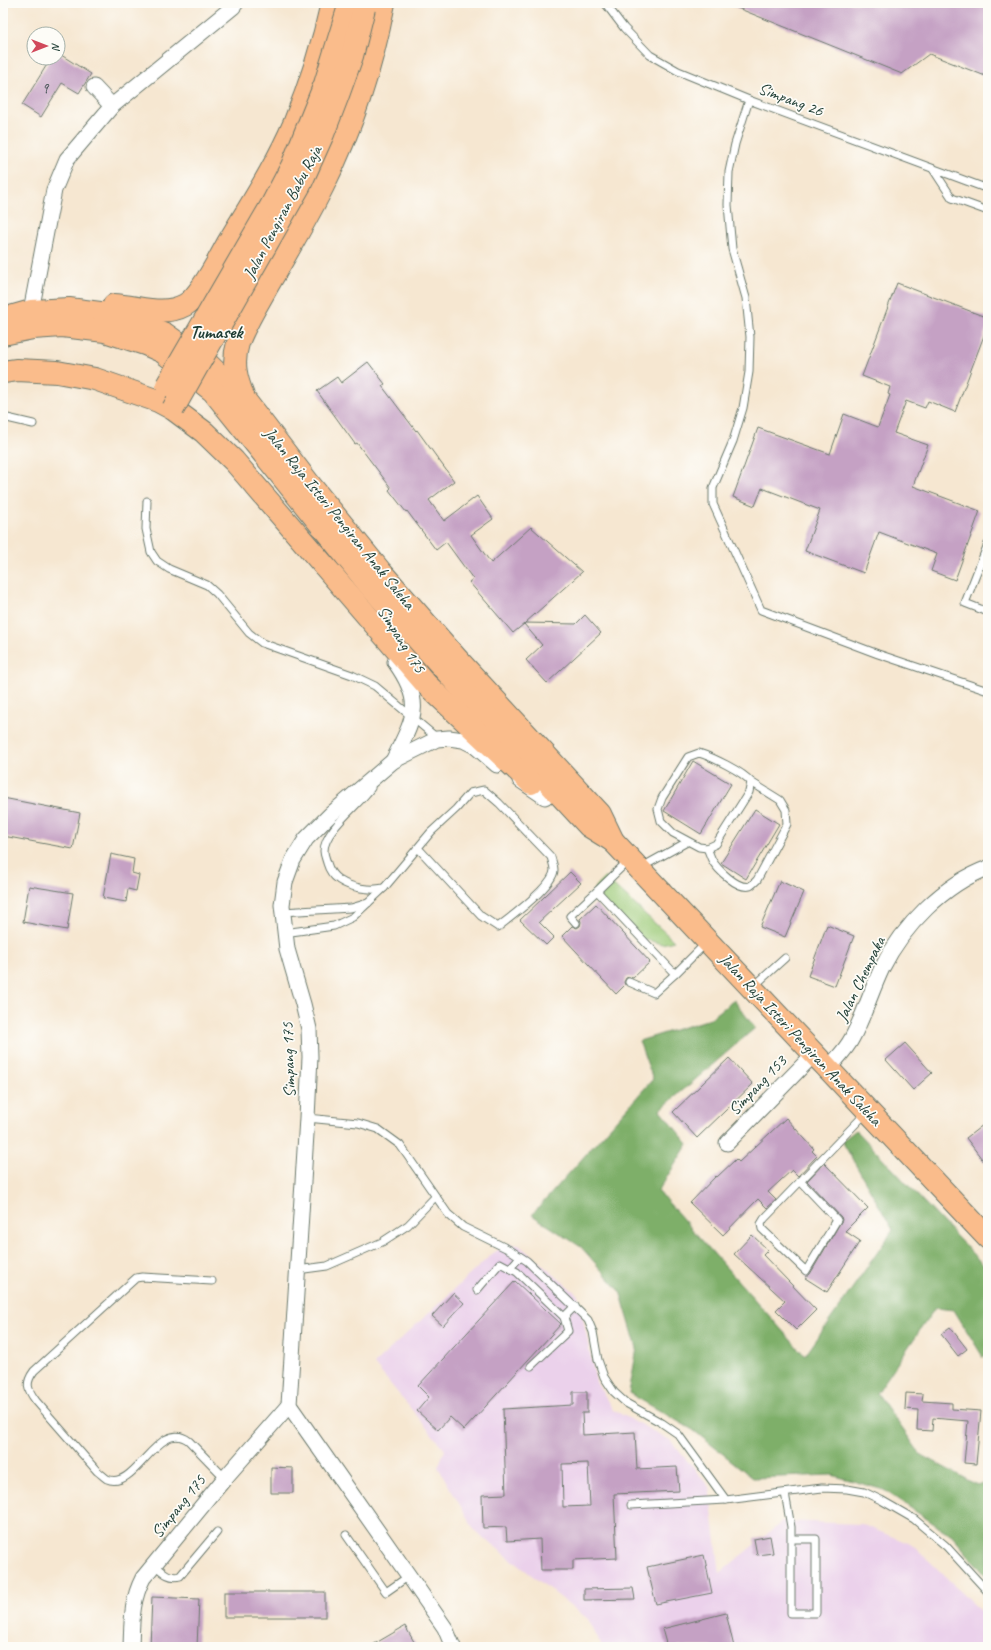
<svg xmlns="http://www.w3.org/2000/svg" width="991" height="1650" font-family="Caveat,sans-serif">
<style>
.built{fill:#ebd1eb}
.green{fill:#9dcb79;stroke:#5e8456}
.forest{fill:#7eaf69;stroke:#4e764e}
.building{fill:#c5a1c4;fill-rule:evenodd}
.lines{fill:none;stroke-linecap:round;stroke-linejoin:round}
.lane-casing{stroke:#6a786b;stroke-width:9}
.street-casing{stroke:#6a786b;stroke-width:17}
.primary-casing{stroke:#6a786b;stroke-width:24}
.lane{stroke:#fff;stroke-width:7}
.street{stroke:#fff;stroke-width:15}
.primary{stroke:#fabc8b;stroke-width:22}
.primary-bridge-casing{stroke:#6a786b;stroke-width:24;stroke-linecap:butt}
.primary-bridge{stroke:#fabc8b;stroke-width:22}
.labels{text-anchor:middle;stroke-width:3.5;stroke-linejoin:round;paint-order:stroke}
.number-label{font-size:15px;fill:#485658}
.street-label{font-size:17px;fill:#1f3d34;stroke:#fdfcf7}
.quarter-label{font-size:19px;font-weight:bold;fill:#1f3d34;stroke:#fdfcf7}
</style>
<rect width="100%" height="100%" fill="#fdfcf7"/>
<filter id="ink" filterUnits="userSpaceOnUse"><feTurbulence type="fractalNoise" baseFrequency=".025" numOctaves="2"/><feDisplacementMap in="SourceGraphic" scale="8" xChannelSelector="R" yChannelSelector="G"/><feConvolveMatrix kernelMatrix="1 2 1 2 8 2 1 2 1" color-interpolation-filters="sRGB"/></filter>
<filter id="wash" filterUnits="userSpaceOnUse"><feTurbulence type="fractalNoise" baseFrequency=".012" numOctaves="4" result="noise"/><feDisplacementMap in="SourceGraphic" scale="16" xChannelSelector="R" yChannelSelector="G"/><feGaussianBlur stdDeviation="0.9" result="paint"/><feColorMatrix in="noise" values="0 0 0 0 0 0 0 0 0 0 0 0 0 0 0 0 0 1.4 0 .05"/><feComposite in="paint" operator="in"/></filter>
<g filter="url(#wash)">
<rect width="100%" height="100%" fill="#f6e7d1"/>
<polygon class="built" points="507,1244 519,1245 578,1295 596,1382 613,1410 670,1440 709,1487 720,1573 783,1521 861,1524 913,1545 988,1618 988,1647 602,1647 588,1619 475,1531 438,1467 445,1450 374,1364 492,1254"/>
<polygon class="green" points="605,877 674,941 662,944 637,937 594,893 594,889"/>
<polygon class="forest" points="734,1000 755,1028 660,1110 688,1144 658,1191 805,1356 893,1230 842,1141 856,1130 988,1270 988,1353 983,1357 954,1310 935,1308 877,1393 921,1455 977,1485 988,1481 988,1578 952,1536 884,1490 832,1475 753,1478 693,1430 629,1393 637,1348 620,1291 581,1247 532,1215 653,1079 639,1041 710,1019"/>
<g id="blocks">
<g class="building">
<polygon points="725,3 988,3 988,77 929,54 902,74"/>
<polygon points="58,53 91,74 79,93 62,83 41,117 22,105 51,58 58,58"/>
<polygon points="897,283 988,318 988,325 955,412 928,401 925,408 906,401 894,433 928,445 913,486 980,511 955,580 931,571 937,554 879,532 864,573 805,551 820,510 762,488 755,506 733,497 758,428 830,454 844,414 878,427 890,395 888,394 890,387 862,376"/>
<polygon points="368,362 385,384 382,386 416,431 417,430 454,481 429,500 444,521 477,496 493,519 471,535 491,563 531,527 582,572 525,623 576,624 585,615 601,633 547,683 526,660 542,645 524,624 513,633 469,582 473,579 446,542 436,550 407,511 406,512 389,490 391,488 357,443 355,444 317,391 337,377 341,383"/>
<polygon points="693,761 731,784 701,834 664,811"/>
<polygon points="3,798 80,813 73,849 3,836"/>
<polygon points="755,809 779,824 746,879 721,863"/>
<polygon points="111,854 134,859 132,873 139,875 136,891 128,889 126,902 103,898"/>
<polygon points="570,872 581,883 539,922 554,937 546,945 520,920"/>
<polygon points="780,881 804,892 785,937 760,927"/>
<polygon points="29,886 73,893 67,930 23,922"/>
<polygon points="596,904 650,962 633,978 629,977 626,978 624,982 625,985 616,994 562,936 572,926 577,928 580,926 581,922 580,919"/>
<polygon points="827,925 854,936 835,986 808,976"/>
<polygon points="905,1043 932,1073 913,1090 886,1060"/>
<polygon points="729,1058 753,1084 697,1138 673,1112"/>
<polygon points="786,1118 814,1149 812,1151 817,1156 798,1176 792,1170 768,1192 776,1200 767,1208 758,1199 723,1235 690,1203 716,1176 717,1177 736,1159 739,1162"/>
<polygon points="988,1121 988,1167 966,1138"/>
<polygon points="824,1163 868,1208 845,1231 860,1241 827,1292 805,1278 810,1274 842,1220 841,1217 807,1181"/>
<polygon points="752,1235 768,1250 763,1255 816,1310 796,1330 776,1310 785,1301 734,1254"/>
<polygon points="515,1281 561,1324 464,1430 450,1417 438,1430 417,1411 429,1397 418,1386"/>
<polygon points="453,1293 464,1303 443,1326 432,1316"/>
<polygon points="950,1327 967,1349 958,1356 941,1334"/>
<path d="M573,1392H587V1413H582L583,1435L635,1432L637,1469L677,1467L679,1491L614,1494L617,1558L573,1560V1570H541L540,1539L507,1541L506,1527L483,1528L482,1495L506,1494L503,1409L573,1405ZM588,1463L590,1506L563,1507L562,1464Z"/>
<polygon points="906,1393 923,1394 922,1401 952,1403 952,1409 981,1411 976,1464 964,1463 968,1421 933,1418 932,1431 917,1430 918,1410 905,1409"/>
<polygon points="271,1467 293,1468 293,1493 271,1493"/>
<polygon points="770,1536 773,1553 757,1555 754,1539"/>
<polygon points="704,1555 712,1593 656,1604 647,1567"/>
<polygon points="633,1588 635,1599 584,1600 584,1589"/>
<rect x="224" y="1592" width="101" height="25"/>
<polygon points="152,1597 199,1599 197,1647 150,1647"/>
<polygon points="726,1613 734,1647 667,1647 662,1629"/>
<polygon points="405,1626 417,1647 369,1647"/>
</g>
</g>
</g>
<g filter="url(#ink)">
<use href="#blocks" fill-opacity="0" stroke="#6a786b" stroke-width="1"/>
<g class="lines">
<g class="lane-casing">
<g id="lane">
<polyline points="605,3 624,28 650,55 678,71 749,100 988,189"/>
<polyline points="749,100 735,144 729,172 728,205 732,249 746,298 750,337 749,372 743,408 733,441 713,488 713,504 761,610 878,654 988,691"/>
<polyline points="933,169 952,198 988,211"/>
<polyline points="985,188 988,179"/>
<polyline points="3,417 33,424"/>
<polyline points="147,501 146,529 151,552 157,561 169,569 207,585 217,594 249,633 262,643 352,675 375,686 437,738"/>
<polyline points="988,544 965,603 988,612"/>
<path d="M699,753C712,757 742,771 751,782L749,792L716,844L707,848L699,847L673,833L661,821L658,809L662,798L688,757Z"/>
<path d="M371,788C359,805 324,830 324,851C324,855 326,859 327,863C329,870 333,876 339,880C351,888 370,891 384,888"/>
<path d="M707,848C709,852 710,856 712,860C717,869 738,890 750,886C752,885 755,882 757,880L787,824L786,810L780,800L751,782"/>
<polyline points="628,861 597,891 675,974 707,942"/>
<polyline points="640,868 687,842"/>
<polyline points="282,912 351,908 368,903"/>
<polyline points="576,923 570,916 597,891"/>
<path d="M284,933L334,926L353,917L384,888L431,832L456,809L470,793L484,790L499,803L551,857C552,861 554,866 554,870C554,885 511,917 498,927L481,916L418,848"/>
<polyline points="629,982 654,993 675,974"/>
<polyline points="754,986 785,958"/>
<polyline points="307,1118 358,1123 378,1129 400,1145 448,1214 463,1227 510,1250 527,1261 588,1320 593,1332 598,1360 604,1377 614,1392 626,1403 662,1423 678,1434 726,1500 822,1488 847,1489 864,1492 881,1500 914,1519 946,1546 988,1592"/>
<polyline points="800,1181 837,1220 806,1271 762,1229 761,1224 764,1219 866,1113"/>
<polyline points="510,1268 520,1257"/>
<polyline points="297,1270 327,1266 382,1242 408,1225 435,1197"/>
<path d="M212,1281L142,1277L136,1278L34,1371C25,1383 27,1389 36,1401L97,1471C100,1473 104,1477 107,1479C136,1492 158,1417 189,1441L225,1478"/>
<polyline points="477,1290 500,1263 517,1272 564,1317 568,1331 531,1366"/>
<polyline points="564,1317 575,1306"/>
<polyline points="785,1493 791,1527 791,1613 816,1613 816,1539 791,1539"/>
<polyline points="631,1505 726,1500"/>
<polyline points="346,1535 386,1592 409,1576"/>
<path d="M155,1565C163,1572 169,1579 180,1576L217,1532"/>
</g>
</g>
<g class="street-casing">
<g id="street">
<polyline points="94,87 112,106"/>
<polyline points="31,311 54,190 67,159 112,106 233,7 236,3"/>
<path d="M393,761C414,718 425,704 395,662"/>
<polyline points="520,780 545,797"/>
<path d="M828,1069C836,1059 846,1050 852,1038C864,1016 871,991 882,968C903,926 944,884 988,868"/>
<polyline points="727,1143 814,1054"/>
<path d="M131,1647C132,1622 131,1601 143,1578L225,1478L289,1405"/>
<polyline points="453,1647 445,1628 409,1576 289,1405 307,1118 310,1057 309,1029 303,1004 287,949 282,905 285,882 293,860 306,839 330,815 393,761 437,739 449,738 463,740 475,746 497,765"/>
</g>
</g>
<g class="primary-casing">
<g id="primary">
<path d="M114,305C138,306 163,317 185,305C201,296 219,259 228,243C251,204 276,166 294,124C310,85 323,44 332,3"/>
<polyline points="3,319 31,311 69,309 108,314 130,320 165,334 210,366 244,399 311,486 381,572 458,660 600,814 613,841"/>
<polyline points="3,334 33,328 62,326 105,331 145,344 163,352 213,391 371,587 470,698 589,826 613,841 988,1238"/>
<polyline points="3,372 17,370 57,372 95,379 158,401 173,409 204,432 234,461 426,684 531,783"/>
<path d="M243,396C236,378 232,363 238,343C244,326 255,308 264,292C284,257 305,222 323,186C352,128 372,66 384,3"/>
</g>
</g>
<use href="#lane" class="lane"/>
<use href="#street" class="street"/>
<use href="#primary" class="primary"/>
<g class="primary-bridge-casing">
<g id="primary-bridge">
<polyline points="167,385 271,206 292,166 325,84 350,3"/>
<polyline points="173,409 300,185 323,134 338,95 352,56 364,8"/>
</g>
</g>
<use href="#primary-bridge" class="primary-bridge"/>
</g>
</g>
<g class="labels">
<g class="number-label">
<text x="45" y="93">9</text>
</g>
<g class="street-label">
<text transform="translate(791 99) rotate(21)" y="6">Simpang 26</text>
<text transform="translate(282 212) rotate(-62)" y="6">Jalan Pengiran Babu Raja</text>
<text transform="translate(340 518) rotate(51)" y="6">Jalan Raja Isteri Pengiran Anak Saleha</text>
<text transform="translate(402 639) rotate(58)" y="6">Simpang 175</text>
<text transform="translate(860 979) rotate(-64)" y="6">Jalan Chempaka</text>
<text transform="translate(801 1039) rotate(47)" y="6">Jalan Raja Isteri Pengiran Anak Saleha</text>
<text transform="translate(288 1060) rotate(-92)" y="6">Simpang 175</text>
<text transform="translate(757 1085) rotate(-46)" y="6">Simpang 153</text>
<text transform="translate(178 1506) rotate(-51)" y="6">Simpang 175</text>
</g>
<g class="quarter-label">
<text x="216" y="338">Tumasek</text>
</g>
</g>
<rect width="991" height="1650" fill="none" stroke="#fdfcf7" stroke-width="16"/>
<g transform="translate(46 46) rotate(90)"><circle r="19" fill="#fdfcf7" stroke="#a4b0a9"/>
<path d="M0-3L7 15L0 10L-7 15Z" fill="#d1495b"/>
<text y="-6" font-size="11" font-weight="bold" text-anchor="middle" fill="#1f3d34">N</text>
</g>
</svg>
